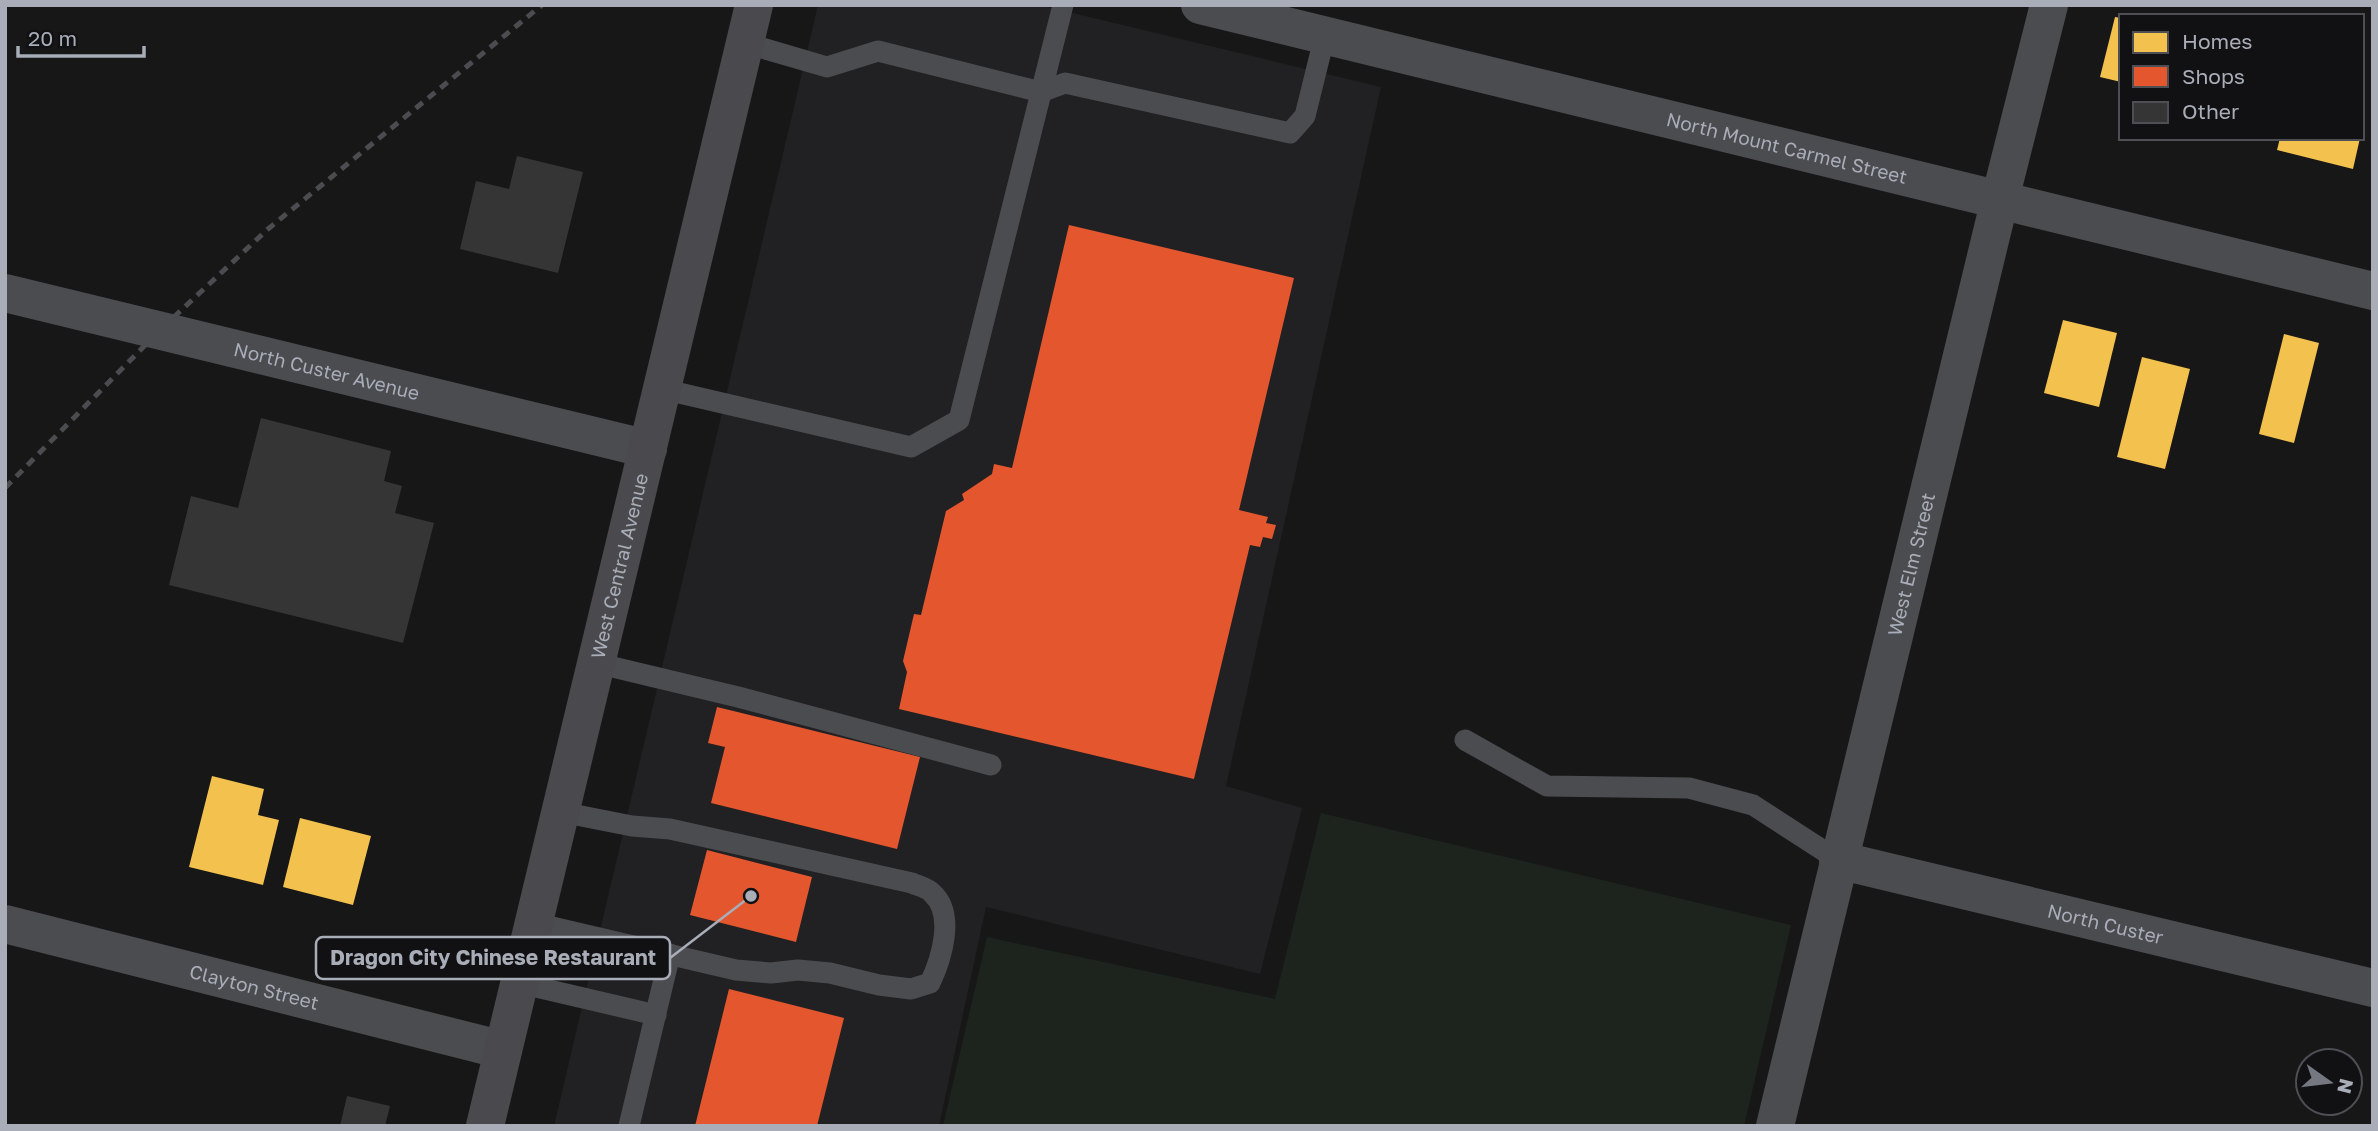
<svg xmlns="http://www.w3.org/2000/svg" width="2378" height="1131" font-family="'Golos Text',sans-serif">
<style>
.built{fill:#212123}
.grass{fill:#1d241e}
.homes{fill:#f2c14e}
.shops{fill:#e4572e}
.building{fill:#353536}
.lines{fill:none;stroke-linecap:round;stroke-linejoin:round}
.service{stroke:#4b4c50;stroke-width:21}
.minor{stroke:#4b4c50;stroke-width:38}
.secondary{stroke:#4a4a4e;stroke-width:38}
.rail{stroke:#4b4c4f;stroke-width:5;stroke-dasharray:9 7;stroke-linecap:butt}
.labels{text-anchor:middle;stroke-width:7;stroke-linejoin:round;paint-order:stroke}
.street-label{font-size:19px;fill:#a8adb8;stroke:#111113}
.leader{fill:none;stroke:#a8adb8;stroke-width:2.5}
.callout-dot{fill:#a8adb8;stroke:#111113;stroke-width:2.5}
.callout{fill:#111113;stroke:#a8adb8;stroke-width:2.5}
.callout-label{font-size:21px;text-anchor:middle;font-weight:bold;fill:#a8adb8}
</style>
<rect width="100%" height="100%" fill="#171717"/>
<polygon class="built" points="818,5 1039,5 1381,87 1226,786 1302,808 1260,974 986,907 939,1126 554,1126"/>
<polygon class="grass" points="1321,813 1791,925 1744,1126 943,1126 987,937 1275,999"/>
<g class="homes">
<polygon points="2115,17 2121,18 2121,82 2100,77"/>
<polygon points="2280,138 2360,138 2353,169 2277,150"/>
<polygon points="2063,320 2117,333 2099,407 2044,393"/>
<polygon points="2284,334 2319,343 2294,443 2259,434"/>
<polygon points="2142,357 2190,369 2165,469 2117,457"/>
<polygon points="212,776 264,789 258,815 279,820 263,885 189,867"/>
<polygon points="300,818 371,836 353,905 283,887"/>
</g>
<g class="shops">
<polygon points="1069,225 1294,278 1239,510 1268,517 1266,523 1276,525 1272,539 1263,537 1260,547 1250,545 1194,779 899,709 907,672 903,661 914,614 921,615 946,511 964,500 962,494 992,474 994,464 1012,468"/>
<polygon points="717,707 920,757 897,849 711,803 725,747 708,743"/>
<polygon points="707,850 812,877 796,942 690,915"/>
<polygon points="729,989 844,1018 817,1126 695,1126"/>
</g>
<g class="building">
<polygon points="517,156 583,172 558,273 460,249 476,181 509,189"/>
<polygon points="261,418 391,451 384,481 402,486 395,513 434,523 403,643 169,585 191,496 238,508"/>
<polygon points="347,1096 390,1106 385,1126 340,1126"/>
</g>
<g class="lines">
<g class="service">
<polyline points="745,43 827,67 878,51 1041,92 1065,83 1290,133 1305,116 1325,35"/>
<polyline points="662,389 911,447 959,420 1063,5"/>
<polyline points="596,663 738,697 991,765"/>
<polyline points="1465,740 1547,786 1689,788 1753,805 1838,860"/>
<path d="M535,923L736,970L771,973L798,970L830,973L879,985L911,989L930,983C941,960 956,914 932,893C928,888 918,886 912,883L670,829L632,826L561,812"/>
<polyline points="519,983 656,1015"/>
<polyline points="629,1126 670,954"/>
</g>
<g class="minor">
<path id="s1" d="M1200,5L2373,291"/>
<path id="s2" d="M5,293L648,449"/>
<path id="s3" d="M1838,860L2373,988"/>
<path id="s4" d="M5,924L503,1050"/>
<path id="s5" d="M1775,1126L2000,199L2049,5"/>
</g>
<path class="secondary" id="s6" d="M485,1126L754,5"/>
<polyline class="rail" points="5,488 160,330 268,229 542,5"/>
</g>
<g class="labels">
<g class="street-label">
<text dy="7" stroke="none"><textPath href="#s1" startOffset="604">North Mount Carmel Street</textPath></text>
<text dy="7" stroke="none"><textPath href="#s2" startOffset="331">North Custer Avenue</textPath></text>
<text dy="7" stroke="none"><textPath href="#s5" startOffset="578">West Elm Street</textPath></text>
<text dy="7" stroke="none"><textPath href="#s6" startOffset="576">West Central Avenue</textPath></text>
<text dy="7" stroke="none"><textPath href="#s3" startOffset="275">North Custer</textPath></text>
<text dy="7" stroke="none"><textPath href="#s4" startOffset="257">Clayton Street</textPath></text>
</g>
</g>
<path class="leader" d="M751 896L670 958"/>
<circle class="callout-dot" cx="751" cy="896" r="7"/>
<rect class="callout" x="316" y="937" width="354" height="42" rx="7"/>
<g class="callout-label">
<text x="493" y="965">Dragon City Chinese Restaurant</text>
</g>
<rect width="2378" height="1131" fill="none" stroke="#a8adb8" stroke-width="14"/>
<rect x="2119" y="14" width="245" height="126" fill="#111113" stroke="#4d4f55" stroke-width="2"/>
<rect x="2133" y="32" width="35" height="21" fill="#f2c14e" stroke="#4d4f55" stroke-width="2"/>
<text x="2182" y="49" font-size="21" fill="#a8adb8">Homes</text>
<rect x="2133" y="66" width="35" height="21" fill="#e4572e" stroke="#4d4f55" stroke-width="2"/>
<text x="2182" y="84" font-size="21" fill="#a8adb8">Shops</text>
<rect x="2133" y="102" width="35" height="21" fill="#353536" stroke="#4d4f55" stroke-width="2"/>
<text x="2182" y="119" font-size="21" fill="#a8adb8">Other</text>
<g transform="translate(2329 1082) rotate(104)"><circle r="33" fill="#111113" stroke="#4d4f55" stroke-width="2"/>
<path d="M0-5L12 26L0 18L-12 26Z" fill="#757880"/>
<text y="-10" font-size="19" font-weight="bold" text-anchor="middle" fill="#a8adb8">N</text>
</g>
<path d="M18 46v10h126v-10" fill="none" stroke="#a8adb8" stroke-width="3.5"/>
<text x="28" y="46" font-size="21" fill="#a8adb8" stroke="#111113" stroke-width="5" paint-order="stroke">20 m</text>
</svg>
